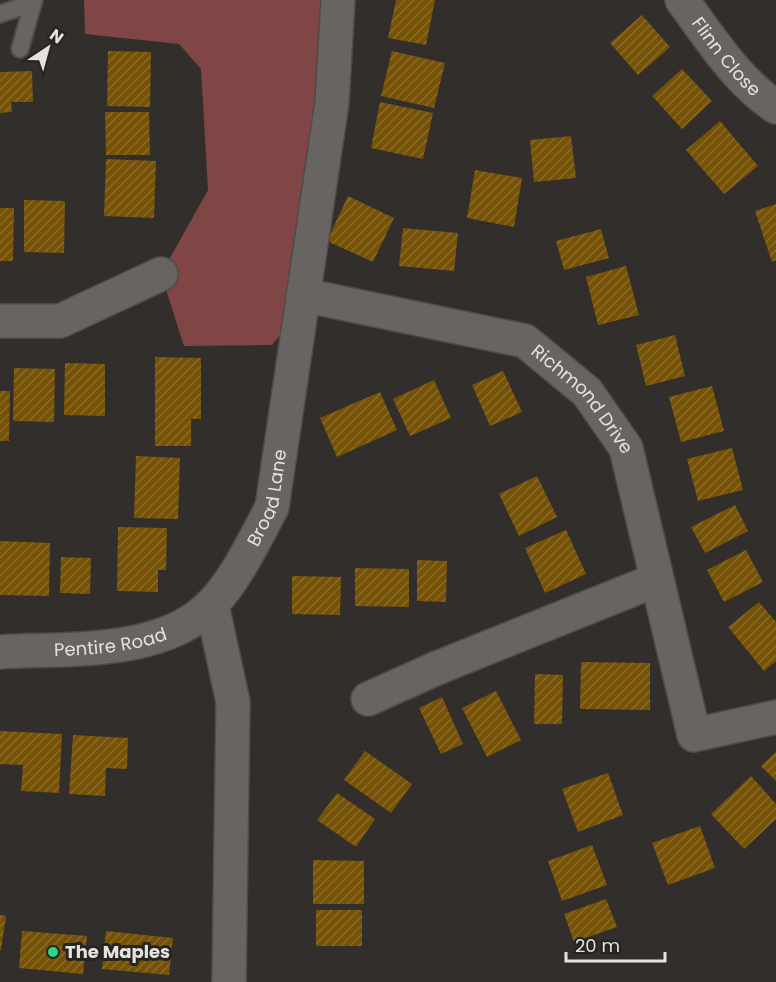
<svg xmlns="http://www.w3.org/2000/svg" width="776" height="982" font-family="Poppins,sans-serif">
<style>
.green{fill:#804645}
.building{fill:url(#building-hatch)}
.lines{fill:none;stroke-linecap:round;stroke-linejoin:round}
.service-casing{stroke:#4e4c4a;stroke-width:20}
.minor-casing{stroke:#4e4c4a;stroke-width:36}
.service{stroke:#676462;stroke-width:16}
.minor{stroke:#676462;stroke-width:33}
.poi-dot{fill:#29d885;stroke:#272522;stroke-width:2}
.labels{text-anchor:middle;stroke-width:6;stroke-linejoin:round;paint-order:stroke}
.street-label{font-size:18px;fill:#e5e3e2;stroke:#272522}
.poi-label{font-size:18px;font-weight:bold;fill:#e5e3e2;stroke:#272522;text-anchor:start}
</style>
<defs>
<pattern id="building-hatch" width="6" height="6" patternUnits="userSpaceOnUse" patternTransform="scale(1.5)"><rect width="6" height="6" fill="#765207"/><path d="M-1 1l2-2M0 6l6-6M5 7l2-2" fill="none" stroke="#896b2b"/></pattern>
</defs>
<rect width="100%" height="100%" fill="#312e2c"/>
<polygon class="green" points="84,0 338,0 300,311 272,345 184,346 161,274 208,190 201,69 179,44 85,34"/>
<g class="building">
<polygon points="396,0 435,0 426,45 388,38"/>
<polygon points="642,15 670,47 638,75 610,43"/>
<polygon points="108,51 151,52 150,107 107,106"/>
<polygon points="392,51 445,63 434,108 381,96"/>
<polygon points="682,69 712,101 682,129 652,96"/>
<polygon points="32,71 33,102 11,102 12,112 0,113 0,72"/>
<polygon points="380,102 433,113 423,159 371,148"/>
<polygon points="105,112 149,112 150,155 106,155"/>
<polygon points="720,121 758,166 724,194 686,150"/>
<polygon points="571,136 576,178 534,182 530,140"/>
<polygon points="106,159 156,161 154,218 104,216"/>
<polygon points="475,170 522,178 514,227 467,218"/>
<polygon points="348,196 394,218 373,262 327,241"/>
<polygon points="24,200 65,201 64,253 24,252"/>
<polygon points="776,204 776,260 772,262 755,211"/>
<polygon points="0,208 14,208 13,261 0,261"/>
<polygon points="403,228 458,233 454,271 399,266"/>
<polygon points="601,229 609,258 564,270 556,241"/>
<polygon points="626,266 639,315 598,325 586,277"/>
<polygon points="675,335 685,376 646,386 636,345"/>
<polygon points="155,357 201,358 201,419 191,419 191,446 155,446"/>
<polygon points="65,363 105,364 105,416 64,415"/>
<polygon points="14,368 55,369 54,422 13,421"/>
<polygon points="503,371 522,412 490,426 472,385"/>
<polygon points="434,380 451,418 410,436 393,399"/>
<polygon points="712,386 724,431 681,442 669,397"/>
<polygon points="0,391 10,391 9,441 0,441"/>
<polygon points="380,392 397,430 337,457 320,418"/>
<polygon points="732,448 743,490 698,501 687,459"/>
<polygon points="136,456 180,458 178,519 134,518"/>
<polygon points="537,476 557,517 519,536 499,494"/>
<polygon points="735,505 748,531 705,553 691,527"/>
<polygon points="118,527 167,528 166,570 158,570 158,592 117,591"/>
<polygon points="566,530 586,574 545,593 525,548"/>
<polygon points="0,541 50,543 49,596 0,595"/>
<polygon points="746,550 763,582 724,602 707,570"/>
<polygon points="61,557 91,558 90,594 60,593"/>
<polygon points="417,560 447,561 446,602 417,601"/>
<polygon points="355,568 409,569 409,607 355,606"/>
<polygon points="292,576 341,577 340,615 292,614"/>
<polygon points="759,602 776,622 776,661 764,671 728,627"/>
<polygon points="581,662 650,663 650,710 580,709"/>
<polygon points="535,674 563,675 562,724 534,724"/>
<polygon points="496,691 521,740 487,757 462,708"/>
<polygon points="442,697 463,744 441,754 419,708"/>
<polygon points="0,731 62,734 59,793 21,791 23,765 0,764"/>
<polygon points="73,735 128,738 127,769 106,768 105,796 69,794"/>
<polygon points="365,751 412,784 391,813 344,780"/>
<polygon points="776,752 776,781 761,766"/>
<polygon points="608,773 623,815 578,832 562,789"/>
<polygon points="751,776 776,804 776,819 744,849 711,814"/>
<polygon points="337,793 375,819 356,847 317,820"/>
<polygon points="700,826 715,868 668,885 652,843"/>
<polygon points="592,845 607,885 562,901 548,861"/>
<polygon points="313,860 364,861 364,904 313,904"/>
<polygon points="606,899 617,927 574,942 564,914"/>
<rect x="316" y="910" width="46" height="36"/>
<polygon points="0,915 6,916 1,950 0,950"/>
<polygon points="22,931 87,936 83,974 19,968"/>
<polygon points="106,931 173,938 169,975 102,969"/>
</g>
<g class="lines">
<g class="service-casing">
<g id="service">
<polyline points="0,14 33,3 34,0"/>
<polyline points="20,49 33,3"/>
</g>
</g>
<g class="minor-casing">
<g id="minor">
<path id="s1" d="M682,0C710,38 736,80 776,107"/>
<path id="s2" d="M303,295L525,341L587,392L626,448L694,735L776,717"/>
<polyline points="0,321 60,321 161,274"/>
<polyline points="212,605 233,702 229,982"/>
<path id="s3" d="M0,652C65,648 162,656 211,605C236,580 255,539 272,507L332,102L338,0"/>
<polyline points="368,699 437,668 656,580"/>
</g>
</g>
<use href="#service" class="service"/>
<use href="#minor" class="minor"/>
</g>
<circle class="poi-dot" cx="53" cy="952" r="6"/>
<g class="labels">
<g class="street-label">
<text dy="6" stroke="none"><textPath href="#s1" startOffset="72">Flinn Close</textPath></text>
<text dy="6" stroke="none"><textPath href="#s2" startOffset="309">Richmond Drive</textPath></text>
<text dy="6" stroke="none"><textPath href="#s3" startOffset="345">Broad Lane</textPath></text>
<text dy="6" stroke="none"><textPath href="#s3" startOffset="111">Pentire Road</textPath></text>
</g>
<g class="poi-label">
<text x="65" y="958">The Maples</text>
</g>
</g>
<g transform="translate(48 48) rotate(36)" stroke="#272522" stroke-width="4.5" paint-order="stroke">
<path d="M0-4.5L10 22L0 15L-10 22Z" fill="#e5e3e2"/>
<text y="-9" font-size="16" font-weight="bold" text-anchor="middle" fill="#e5e3e2">N</text>
</g>
<path d="M566 952v9h99v-9" fill="none" stroke="#e5e3e2" stroke-width="3"/>
<text x="575" y="952" font-size="18" fill="#e5e3e2" stroke="#272522" stroke-width="4.5" paint-order="stroke">20 m</text>
</svg>
